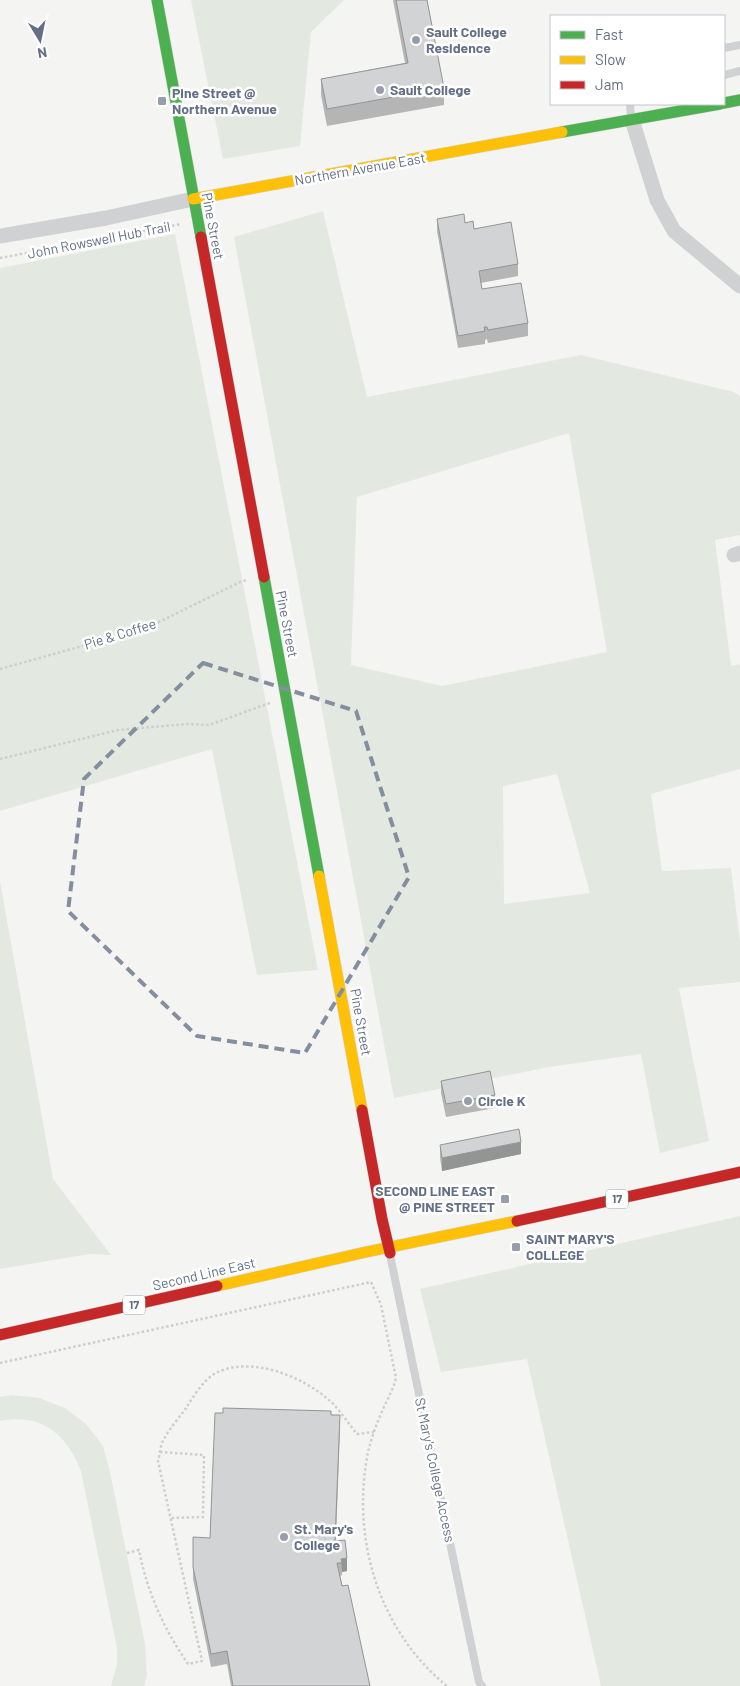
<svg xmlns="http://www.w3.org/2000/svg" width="740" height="1686" font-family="Barlow,sans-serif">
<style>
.green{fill:#e3e8e1;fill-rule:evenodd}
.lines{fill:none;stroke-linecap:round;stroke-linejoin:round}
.fast-casing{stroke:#d1d3d3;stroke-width:12}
.slow-casing{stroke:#d1d3d3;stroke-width:12}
.jam-casing{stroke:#d1d3d3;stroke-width:12}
.path{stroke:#cdcece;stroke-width:2.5;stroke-dasharray:2.5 2.5;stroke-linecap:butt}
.lane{stroke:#d0d1d2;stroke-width:8}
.street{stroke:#d0d1d2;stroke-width:15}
.fast{stroke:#4caf50;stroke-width:11}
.slow{stroke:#ffc107;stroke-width:11}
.jam{stroke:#c62828;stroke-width:11}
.wall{fill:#b5b5b6}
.shaded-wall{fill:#939494}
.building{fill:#d2d3d4;stroke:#939494}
.marked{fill:none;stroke:#848e9e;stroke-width:4;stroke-dasharray:10 6;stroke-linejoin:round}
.poi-dot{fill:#969eac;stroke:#fff;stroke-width:2}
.labels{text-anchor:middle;stroke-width:5;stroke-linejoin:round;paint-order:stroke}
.shield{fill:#fff;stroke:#929aaa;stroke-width:1}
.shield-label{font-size:12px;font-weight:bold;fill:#636f85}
.poi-label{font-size:14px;font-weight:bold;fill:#636f85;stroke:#fff;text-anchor:start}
.street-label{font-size:14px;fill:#636f85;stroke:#fff}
</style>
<rect width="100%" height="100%" fill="#f4f5f3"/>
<g class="green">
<polygon points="191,0 344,0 311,32 300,146 223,159"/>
<path d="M323,211L367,397L581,355L734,392L740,396V535L715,540L731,666L740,664V769L651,794L662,871L731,868L740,942V982L679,988L709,1141L660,1153L641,1054L549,1067L394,1098L234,237ZM569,433L607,652L442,686L351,665L357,497ZM557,774L590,893L504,904L503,786Z"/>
<polygon points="175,234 318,970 257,975 212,749 0,811 0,268"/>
<polygon points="0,881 53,1179 111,1255 89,1254 0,1269"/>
<polygon points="740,1216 740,1686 601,1686 527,1359 441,1372 420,1289"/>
<path d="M12,1395L39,1398L65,1408L86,1424L103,1446L110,1472L145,1644L147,1676L144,1686H111L117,1664V1648L81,1471C67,1434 41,1413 0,1421V1397Z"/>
</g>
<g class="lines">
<g class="fast-casing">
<g id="fast">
<polyline points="157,0 201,237"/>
<polyline points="724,103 740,100"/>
<polyline points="562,132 720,104"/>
<polyline points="264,577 319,876"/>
</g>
</g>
<g class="slow-casing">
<g id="slow">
<polyline points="193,199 562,132"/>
<polyline points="319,876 362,1110"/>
<polyline points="217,1286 366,1252 517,1221"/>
</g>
</g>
<g class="jam-casing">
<g id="jam">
<polyline points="201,237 264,577"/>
<polyline points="362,1110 382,1219 390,1253"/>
<polyline points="517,1221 740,1172"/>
<polyline points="0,1335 217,1286"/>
</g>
</g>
<g class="path">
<polyline points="0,258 181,224"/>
<polyline points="0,669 147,628 240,582 247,580"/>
<polyline points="0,759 118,730 187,724 209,725 270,703"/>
<path d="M0,1363L371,1282L381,1305L396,1378C393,1391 385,1403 380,1416C375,1428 371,1440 368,1452C351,1538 378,1630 447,1686"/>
<polyline points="160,1452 204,1455 203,1517 170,1518"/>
<path d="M127,1553L139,1550C147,1592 164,1629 188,1664L202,1661L158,1461C160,1455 160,1445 164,1439C170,1428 179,1418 186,1408C194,1396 203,1380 216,1373C251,1355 304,1377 330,1401C340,1410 348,1423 357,1434L374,1432"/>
</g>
<g class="lane">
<polyline points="724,48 740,45"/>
<polyline points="724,75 740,71"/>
<polyline points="630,104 631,118"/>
<polyline points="390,1255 479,1682 482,1686"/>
</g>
<g class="street">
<polyline points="632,120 657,200 674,231 740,286"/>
<polyline points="0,236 106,218 193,199"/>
<polyline points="734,555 740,553"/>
</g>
<use href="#fast" class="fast"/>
<use href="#slow" class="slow"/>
<use href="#jam" class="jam"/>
</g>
<g class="wall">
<polygon points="393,0 427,0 444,88 444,105 327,126 321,95 321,79 405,63"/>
<polygon points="437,219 465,223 474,229 518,264 518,276 481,283 482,289 528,323 528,336 488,343 487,339 485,340 485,344 458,348 437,231"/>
<polygon points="441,1081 495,1095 495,1108 446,1117 441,1093"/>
<polygon points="440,1145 521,1154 442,1171 440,1158"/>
<polygon points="223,1413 331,1415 340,1428 336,1541 347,1571 342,1572 342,1575 340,1576 370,1686 231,1686 227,1664 211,1667 193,1579 193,1537 210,1538"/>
</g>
<g class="shaded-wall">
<polygon points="521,1142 521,1154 442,1171 442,1158"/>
<polygon points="347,1558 347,1571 342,1572 341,1559"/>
</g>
<g class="building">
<polygon points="396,0 427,0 444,88 327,109 321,79 408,63"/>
<polygon points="464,214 465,223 473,221 474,229 511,222 518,264 479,271 482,289 521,283 528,323 488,330 487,327 484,327 485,331 458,336 437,219"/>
<polygon points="490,1071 495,1095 446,1104 441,1081"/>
<polygon points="519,1129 521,1142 442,1158 440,1145"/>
<polygon points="223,1408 331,1411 331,1415 340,1415 335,1541 345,1540 347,1558 341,1559 342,1563 337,1563 342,1586 348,1585 370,1686 233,1686 227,1651 211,1654 193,1567 193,1537 210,1538 215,1413 223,1413"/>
</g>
<path class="marked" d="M203,663L356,711L409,877L305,1053L197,1036L68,911L84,779Z"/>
<g class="poi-dot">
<circle cx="416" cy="40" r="5"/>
<circle cx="380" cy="90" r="5"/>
<rect x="157" y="96" width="10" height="10" rx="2.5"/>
<circle cx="468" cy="1101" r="5"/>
<rect x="500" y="1194" width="10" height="10" rx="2.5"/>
<rect x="511" y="1242" width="10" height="10" rx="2.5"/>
<circle cx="284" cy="1537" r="5"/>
</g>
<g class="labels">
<g class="shield">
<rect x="606" y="1189.5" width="22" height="19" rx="4"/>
<rect x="123" y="1295.5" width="22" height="19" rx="4"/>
</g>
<g class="shield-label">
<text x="617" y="1203">17</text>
<text x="134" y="1309">17</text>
</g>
<g class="poi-label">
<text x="426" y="37">Sault College<tspan x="426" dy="16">Residence</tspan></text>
<text x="390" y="95">Sault College</text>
<text x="172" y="98">Pine Street @<tspan x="172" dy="16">Northern Avenue</tspan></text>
<text x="478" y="1106">Circle K</text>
<text x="495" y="1196" text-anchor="end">SECOND LINE EAST<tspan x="495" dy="16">@ PINE STREET</tspan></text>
<text x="526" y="1244">SAINT MARY'S<tspan x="526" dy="16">COLLEGE</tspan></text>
<text x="294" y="1534">St. Mary's<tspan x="294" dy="16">College</tspan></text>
</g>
<g class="street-label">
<text transform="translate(360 169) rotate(-10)" y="5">Northern Avenue East</text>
<text transform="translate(213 226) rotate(79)" y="5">Pine Street</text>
<text transform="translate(99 240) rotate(-11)" y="5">John Rowswell Hub Trail</text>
<text transform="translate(287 624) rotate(79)" y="5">Pine Street</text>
<text transform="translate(120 634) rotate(-17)" y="5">Pie &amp; Coffee</text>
<text transform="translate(361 1022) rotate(80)" y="5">Pine Street</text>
<text transform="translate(204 1274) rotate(-13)" y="5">Second Line East</text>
<text transform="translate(435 1470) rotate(78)" y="5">St Mary's College Access</text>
</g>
</g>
<rect x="550" y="15" width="175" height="90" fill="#ffffff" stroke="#c1c5ce"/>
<rect x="560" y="31" width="25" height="8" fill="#4caf50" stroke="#c1c5ce"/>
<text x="595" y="40" font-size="15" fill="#636f85">Fast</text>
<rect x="560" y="56" width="25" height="8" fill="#ffc107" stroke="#c1c5ce"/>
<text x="595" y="65" font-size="15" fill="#636f85">Slow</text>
<rect x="560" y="81" width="25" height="8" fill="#c62828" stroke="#c1c5ce"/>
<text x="595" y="90" font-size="15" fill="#636f85">Jam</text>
<g transform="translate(40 40) rotate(170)" stroke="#ffffff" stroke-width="4" paint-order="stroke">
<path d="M0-4L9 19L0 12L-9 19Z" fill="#636f85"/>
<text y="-8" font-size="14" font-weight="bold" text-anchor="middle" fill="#636f85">N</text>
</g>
</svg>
